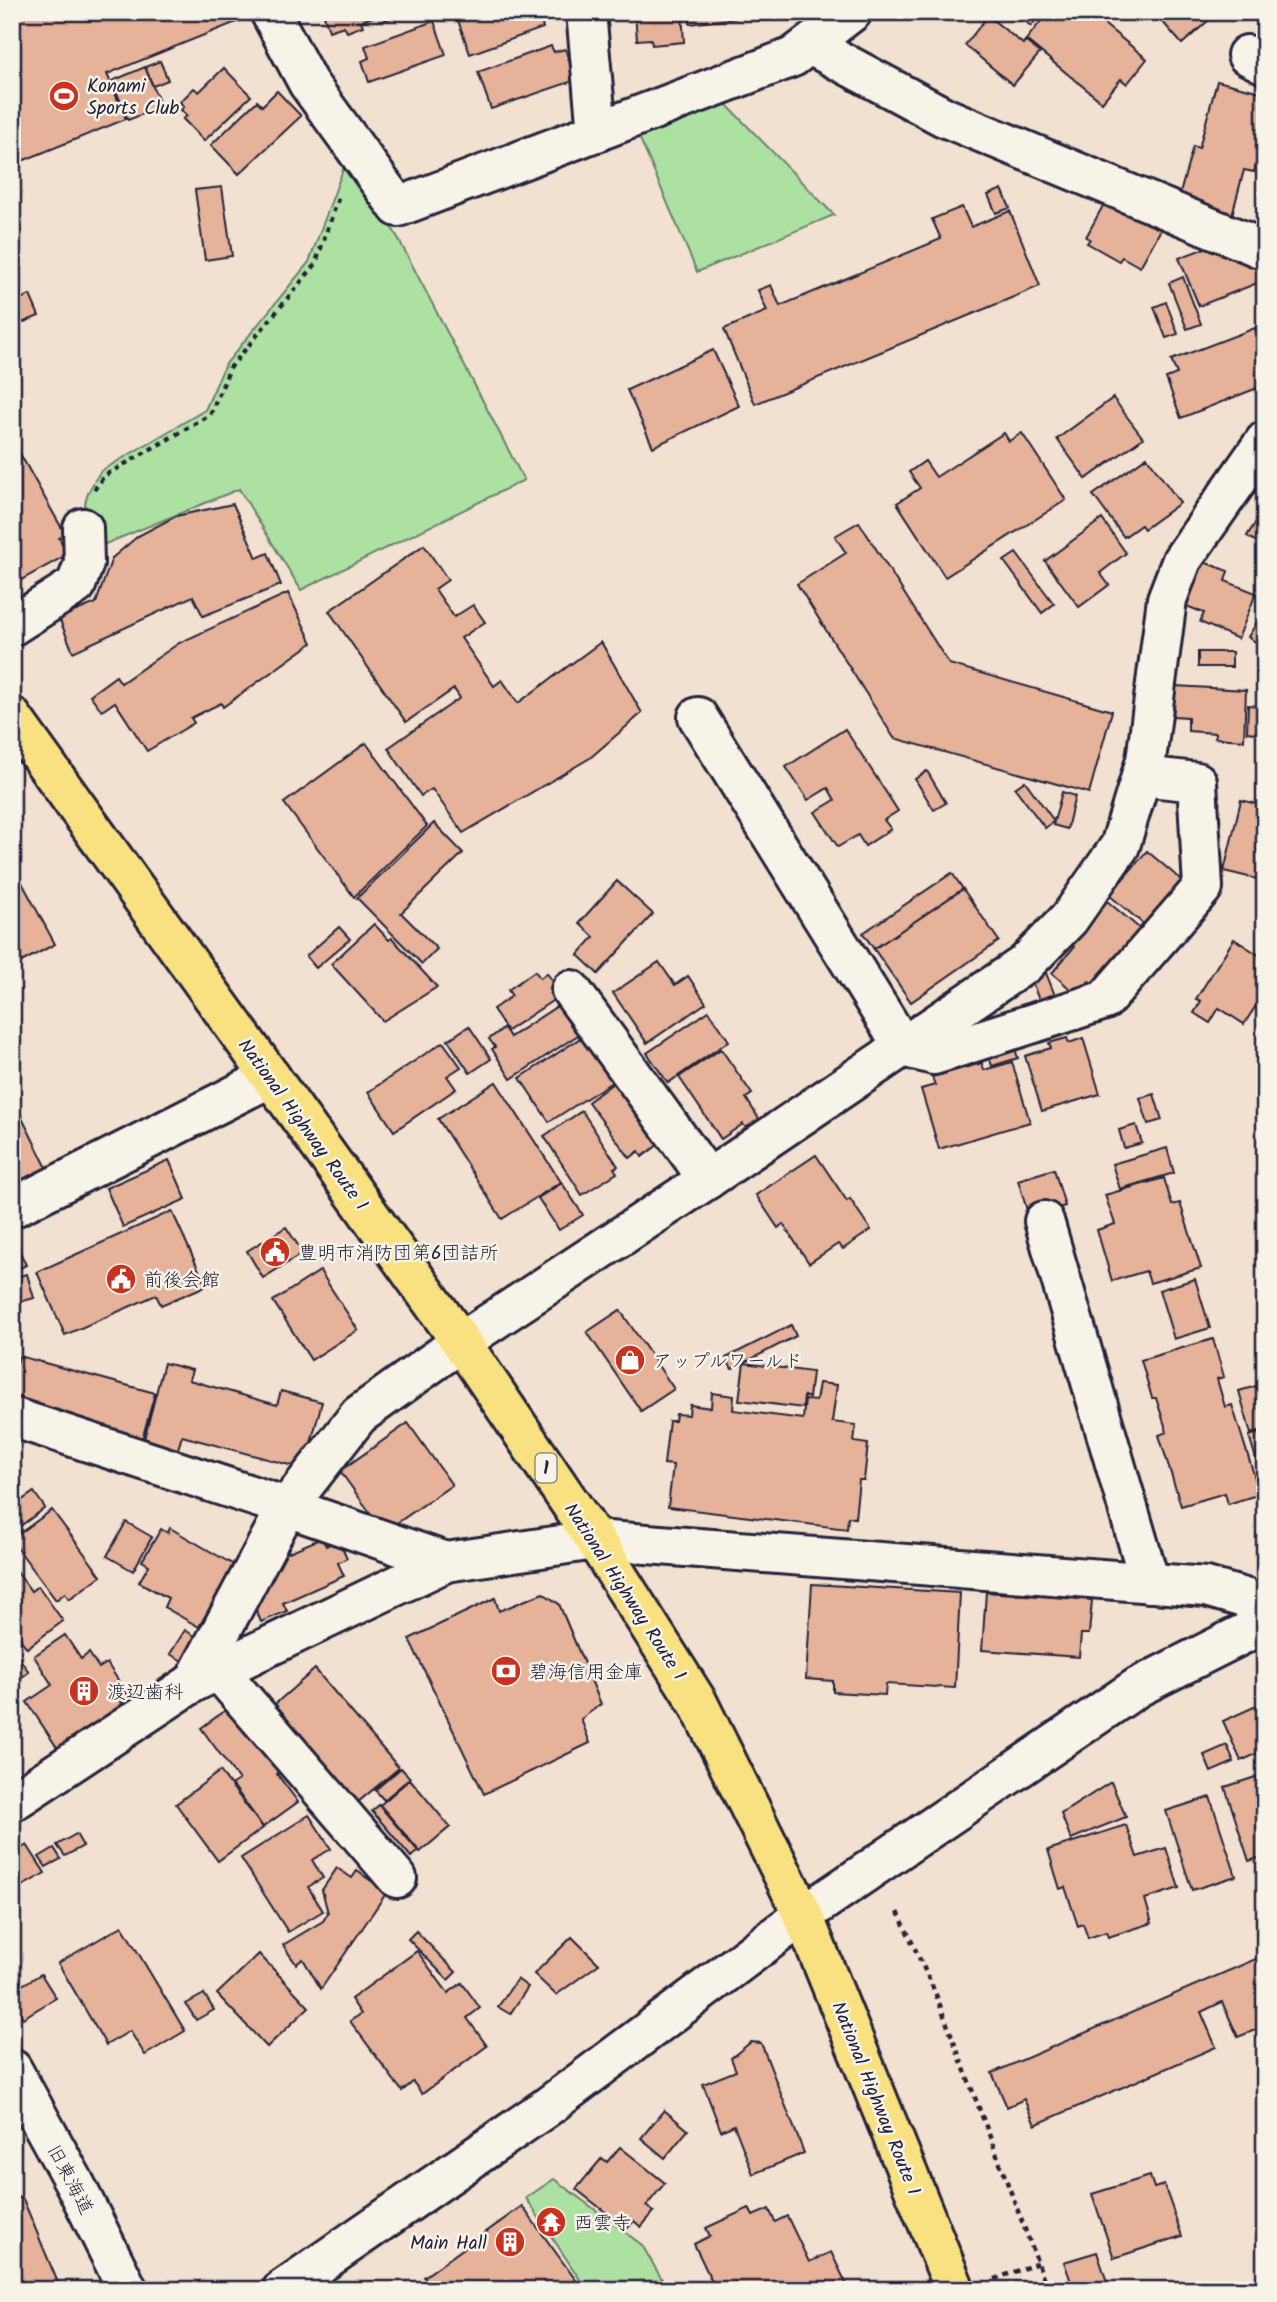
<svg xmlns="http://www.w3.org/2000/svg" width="1277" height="2302" font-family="Kalam,'Klee One',sans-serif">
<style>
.green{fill:#ade1a2;stroke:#68826e;stroke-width:2}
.building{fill:#e6b299;stroke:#22223b;stroke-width:2}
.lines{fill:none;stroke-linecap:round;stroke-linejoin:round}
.minor-casing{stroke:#22223b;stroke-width:44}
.highway-casing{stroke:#22223b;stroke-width:44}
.path{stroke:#22223b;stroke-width:4.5;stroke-dasharray:5 5;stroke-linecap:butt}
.minor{stroke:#f7f3e8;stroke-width:38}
.highway{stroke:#f9e181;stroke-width:38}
.labels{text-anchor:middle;stroke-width:5;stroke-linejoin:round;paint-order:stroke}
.shield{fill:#f7f3e8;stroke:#62616f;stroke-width:2}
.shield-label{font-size:18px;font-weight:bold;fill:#22223b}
.poi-label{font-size:19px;fill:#22223b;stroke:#f7f3e8;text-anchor:start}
.street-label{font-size:19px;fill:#22223b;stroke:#f7f3e8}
</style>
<rect width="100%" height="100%" fill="#f2e0d0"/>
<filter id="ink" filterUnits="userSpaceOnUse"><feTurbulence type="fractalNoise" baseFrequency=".0143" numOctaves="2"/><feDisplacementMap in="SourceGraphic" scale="14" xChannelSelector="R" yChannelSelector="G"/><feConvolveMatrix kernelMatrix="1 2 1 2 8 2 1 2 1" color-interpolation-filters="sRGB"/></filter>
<g filter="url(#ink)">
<g class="green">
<polygon points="722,100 834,215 697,272 637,132"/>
<path d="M345,164L396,234L524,480L301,590L239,489L98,547C83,512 77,505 101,471L205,410L225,365L309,262Z"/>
<polygon points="554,2179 642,2245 668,2290 587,2290 526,2198"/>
</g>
<g class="building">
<polygon points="12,12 235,12 239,21 107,74 126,119 12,165"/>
<polygon points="323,12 401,12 402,15 385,20 382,14 361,21 363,26 347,32 344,26 329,31"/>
<polygon points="455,12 538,12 543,28 470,54"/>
<polygon points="635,12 682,12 684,42 652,45 651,39 637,40"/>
<polygon points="689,12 737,12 737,18 690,24"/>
<polygon points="1014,12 1042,12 1031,26"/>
<polygon points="1048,12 1089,12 1147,59 1127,84 1121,79 1102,102 1026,40"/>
<polygon points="1154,12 1218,12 1182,44"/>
<polygon points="988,16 1023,44 1025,41 1040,53 1013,85 965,45"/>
<polygon points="434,21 446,55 369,82 362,61 369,58 365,46"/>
<polygon points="551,46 554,52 565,49 576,80 491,109 478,72"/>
<polygon points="160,61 168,80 153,86 145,67"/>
<polygon points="145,67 161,107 128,120 112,81"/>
<polygon points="224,68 251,96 204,141 183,119 187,116 181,110 184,107 180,102 194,88 199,92"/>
<polygon points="1217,81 1265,93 1265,145 1261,145 1254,172 1244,170 1232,215 1178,201 1193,146 1199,148"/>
<polygon points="277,91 301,116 239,174 211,145 257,101 262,106"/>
<polygon points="222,187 232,256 205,260 195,190"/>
<polygon points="1002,189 1010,208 996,213 988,195"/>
<polygon points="1105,202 1136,219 1141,208 1165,222 1140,267 1122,257 1119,261 1087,243 1090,239 1086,237"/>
<polygon points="962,207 971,227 1010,211 1040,286 755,404 724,329 767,311 758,290 771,285 780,306 941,239 932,219"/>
<polygon points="1218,243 1265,262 1265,280 1199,306 1179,258"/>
<polygon points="1183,277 1201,324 1187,329 1169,283"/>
<polygon points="12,286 18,300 30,295 39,316 12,327"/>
<polygon points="1166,302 1178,334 1166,338 1154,307"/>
<polygon points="1255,328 1265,352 1265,385 1181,418 1166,378 1177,374 1171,360"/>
<polygon points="713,350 739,406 653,447 627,390"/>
<polygon points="1113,398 1143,438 1086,479 1057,439"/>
<polygon points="1004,433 1009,441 1022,433 1066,500 945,577 897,503 920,488 909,472 925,461 936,477"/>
<polygon points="19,452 65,534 59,538 68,554 12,585 12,456"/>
<polygon points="1147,457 1180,503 1144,529 1141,525 1124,537 1093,495"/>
<polygon points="233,504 257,558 268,553 281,585 203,616 193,596 73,652 59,618 96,603 112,558 138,536 176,516"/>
<polygon points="1265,508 1265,547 1247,536"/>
<polygon points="1102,519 1126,553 1100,573 1109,585 1079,607 1045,561"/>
<polygon points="859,522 949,664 1112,711 1089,793 894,738 797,584 846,553 835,536"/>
<polygon points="424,545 448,580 435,589 454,617 473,605 485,622 461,638 494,686 502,680 518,703 601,642 642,713 590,758 463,833 432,789 421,796 388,748 460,698 454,689 406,722 329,611"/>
<polygon points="1016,553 1054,604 1042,613 1004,561"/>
<polygon points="1201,561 1228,571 1225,581 1256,593 1238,639 1200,622 1204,613 1184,605"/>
<polygon points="288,593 312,643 223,707 221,703 191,718 194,723 147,751 115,702 102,711 90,695 116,676 121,683 179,643"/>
<polygon points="1265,609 1265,648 1248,637"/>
<rect x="1198" y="652" width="34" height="15"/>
<polygon points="1175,686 1246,690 1244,740 1215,738 1216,733 1188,731 1188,717 1173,716"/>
<polygon points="1261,687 1265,688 1265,734 1247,732 1248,705 1259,706"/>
<polygon points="845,729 898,811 884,820 891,829 865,846 858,835 838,847 815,812 835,800 828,788 808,800 786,767"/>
<polygon points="366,743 427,826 354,897 284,803"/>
<polygon points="927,771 946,803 934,810 915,779"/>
<polygon points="1025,781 1054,821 1045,828 1015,788"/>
<polygon points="1062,792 1075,796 1067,829 1053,825"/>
<polygon points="1241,800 1265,806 1265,881 1224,871"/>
<polygon points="434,823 463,853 401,913 437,949 422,964 357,898"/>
<polygon points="1147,851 1185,883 1147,927 1109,895"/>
<polygon points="12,864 55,944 12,967"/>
<polygon points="952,873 963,889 874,949 863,933"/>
<polygon points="617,881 653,914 598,974 578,955 594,937 579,923"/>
<polygon points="963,889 999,941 911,1002 874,949"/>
<polygon points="1107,901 1145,933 1094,984 1089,981 1077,995 1052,973 1074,947 1070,944"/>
<polygon points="374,924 389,940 392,938 437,987 383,1021 331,964"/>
<polygon points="339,927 350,939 316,968 306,956"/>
<polygon points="1234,939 1265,959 1265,992 1244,1024 1219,1008 1210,1023 1194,1013 1201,1001 1196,999"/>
<polygon points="659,962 675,985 688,976 706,1003 647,1043 613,993"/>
<polygon points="535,971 540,978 547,973 561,995 507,1031 493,1009 512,996 508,990"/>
<polygon points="1046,973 1058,1003 1042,1008 1031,979"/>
<polygon points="562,1003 581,1033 511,1079 492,1049 495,1047 489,1039 504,1028 510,1037"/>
<polygon points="709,1011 729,1041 668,1083 647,1053"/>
<polygon points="469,1026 491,1059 470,1073 448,1040"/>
<polygon points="582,1037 612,1082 549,1122 520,1078"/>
<polygon points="1067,1038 1069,1043 1083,1038 1100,1094 1042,1111 1025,1056 1051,1048 1049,1043"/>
<polygon points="1012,1040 1018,1058 992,1066 986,1048"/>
<polygon points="443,1042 461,1067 447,1076 456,1089 394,1131 368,1092"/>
<polygon points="721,1049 752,1094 746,1098 759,1119 746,1128 743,1124 721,1139 679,1077"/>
<polygon points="1012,1062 1030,1122 939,1149 921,1089 935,1085 932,1077 982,1063 984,1070"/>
<polygon points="617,1080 663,1141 642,1157 639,1151 630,1158 588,1102"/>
<polygon points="496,1082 561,1182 502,1219 438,1119"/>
<polygon points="1154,1094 1162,1120 1148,1124 1140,1098"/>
<polygon points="15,1104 51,1176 12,1195 12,1105"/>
<polygon points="582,1111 618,1166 614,1168 617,1173 582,1195 544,1136"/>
<polygon points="1136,1125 1142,1143 1124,1148 1119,1130"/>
<polygon points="1167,1148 1174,1173 1120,1189 1112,1164"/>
<polygon points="816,1155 847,1201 850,1199 871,1230 843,1249 838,1244 809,1263 783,1224 778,1228 756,1195"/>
<polygon points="169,1160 186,1199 123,1227 106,1188"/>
<polygon points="1054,1169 1065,1206 1029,1217 1018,1180"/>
<polygon points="1164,1178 1172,1205 1180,1203 1201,1268 1150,1283 1146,1271 1112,1281 1097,1230 1115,1224 1105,1195"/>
<polygon points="562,1183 583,1215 559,1230 538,1198"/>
<polygon points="172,1211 206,1286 161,1305 156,1295 65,1335 37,1272"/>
<polygon points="286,1227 303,1253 263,1278 247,1251"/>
<polygon points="12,1235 26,1265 12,1272"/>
<polygon points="320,1271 358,1330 311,1360 273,1301"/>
<polygon points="27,1274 34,1298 12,1304 12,1278"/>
<polygon points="1195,1279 1210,1328 1174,1339 1159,1290"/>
<polygon points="620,1310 674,1389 641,1411 587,1332"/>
<polygon points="791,1325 796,1336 732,1369 726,1358"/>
<polygon points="1213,1339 1224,1377 1217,1379 1225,1407 1232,1405 1260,1494 1228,1504 1225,1493 1181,1506 1159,1435 1167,1432 1156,1398 1152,1398 1141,1360"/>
<polygon points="19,1356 155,1393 141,1443 12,1408 12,1381"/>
<polygon points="164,1363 192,1370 189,1380 277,1405 281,1391 322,1402 304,1469 182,1436 177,1452 143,1443"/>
<polygon points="744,1363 812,1372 809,1398 804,1396 803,1408 739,1400"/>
<polygon points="819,1383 837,1385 832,1422 856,1425 854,1442 868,1444 864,1480 859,1480 855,1518 848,1517 847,1529 668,1507 673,1465 664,1464 669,1421 675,1421 676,1414 689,1415 690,1405 711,1408 712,1393 734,1396 733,1410 803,1419 805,1400 816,1401"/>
<polygon points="1260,1385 1265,1400 1265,1429 1251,1434 1239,1391"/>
<polygon points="408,1423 452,1485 384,1532 340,1471"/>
<polygon points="1265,1431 1265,1474 1261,1475 1249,1436"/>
<polygon points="34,1492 45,1508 12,1532 12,1507"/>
<polygon points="52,1510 101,1576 69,1599 65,1593 56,1600 12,1541 12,1539"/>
<polygon points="126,1522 152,1537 133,1571 107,1556"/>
<polygon points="170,1528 234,1565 199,1627 164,1607 168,1598 139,1582 149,1565 142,1561 161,1529 168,1533"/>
<polygon points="322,1538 326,1546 339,1540 347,1558 338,1563 344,1576 283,1603 287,1611 261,1622 252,1600 277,1557"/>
<polygon points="12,1565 31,1591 38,1586 63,1621 27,1648 12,1628"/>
<polygon points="812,1584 960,1593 955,1688 886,1684 885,1695 833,1692 833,1681 806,1679"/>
<polygon points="986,1592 1092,1600 1089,1634 1081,1634 1079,1657 982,1650"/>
<polygon points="543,1593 559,1604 601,1704 581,1719 590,1743 484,1794 409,1639 495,1598 499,1611"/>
<polygon points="185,1630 198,1638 184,1662 170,1654"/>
<polygon points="65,1635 81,1659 89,1653 99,1668 107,1663 129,1697 121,1702 125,1708 60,1752 27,1702 52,1685 34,1656"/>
<polygon points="12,1648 29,1672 12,1684"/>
<polygon points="315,1669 399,1768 358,1802 275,1704"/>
<polygon points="1265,1702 1265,1750 1241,1761 1223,1721"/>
<polygon points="233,1705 282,1771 277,1774 298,1802 263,1827 232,1784 239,1780 201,1728"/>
<polygon points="1227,1745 1234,1762 1211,1772 1204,1755"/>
<polygon points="401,1768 410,1778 384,1800 375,1790"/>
<polygon points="220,1771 263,1828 218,1861 176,1804"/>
<polygon points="1265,1774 1265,1856 1249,1861 1225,1787"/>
<polygon points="410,1779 450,1827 420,1852 380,1805"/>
<polygon points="1111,1782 1126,1817 1071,1839 1061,1814"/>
<polygon points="1210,1797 1236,1876 1192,1890 1166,1811"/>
<polygon points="379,1805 418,1851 411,1857 372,1811"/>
<polygon points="309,1815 331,1849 312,1860 323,1878 308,1887 323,1911 288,1932 241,1858"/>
<polygon points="1126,1825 1137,1857 1166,1848 1179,1888 1145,1899 1152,1923 1108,1937 1106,1932 1088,1938 1083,1924 1078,1926 1065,1887 1060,1889 1048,1850"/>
<polygon points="76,1834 83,1846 65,1856 57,1845"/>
<polygon points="27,1845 45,1873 12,1892 12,1854"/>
<polygon points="54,1848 61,1859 46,1867 39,1857"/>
<polygon points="337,1868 352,1878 357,1871 387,1892 321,1989 303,1959 296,1964 283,1945 323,1921 328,1913 322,1890"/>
<polygon points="122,1926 185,2031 145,2055 130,2031 106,2045 58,1963"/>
<polygon points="416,1931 456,1972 448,1980 408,1939"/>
<polygon points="572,1937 599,1964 556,1995 534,1974"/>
<polygon points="417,1951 448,1993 462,1983 480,2008 467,2018 487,2046 422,2094 413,2082 402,2091 350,2021 361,2014 351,1999"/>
<polygon points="259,1954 309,2007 267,2047 217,1994"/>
<polygon points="1265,1955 1265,2026 1238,2037 1222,2002 1201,2012 1216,2047 1035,2125 1024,2099 1007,2107 992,2073"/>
<polygon points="41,1974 56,1998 23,2018 12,2000 12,1991"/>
<polygon points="517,1979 528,1987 510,2014 498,2007"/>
<polygon points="204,1994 214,2010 196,2020 186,2004"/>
<polygon points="751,2042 761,2043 804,2153 753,2174 734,2125 721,2131 703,2084 736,2071 731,2058"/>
<polygon points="664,2110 688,2130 665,2158 641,2138"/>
<polygon points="620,2147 665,2183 646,2206 654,2212 641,2227 634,2221 627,2229 576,2189 602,2158 607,2162"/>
<polygon points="1150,2176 1154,2188 1164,2185 1182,2236 1114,2258 1092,2194"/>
<polygon points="12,2195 23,2199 61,2290 12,2290"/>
<polygon points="522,2206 583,2290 433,2290 424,2277"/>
<polygon points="749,2208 753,2216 769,2209 775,2222 787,2216 809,2262 831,2252 848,2287 843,2290 716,2290 694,2244 710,2236 706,2228"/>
<polygon points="1097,2252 1109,2288 1103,2290 1074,2290 1064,2262"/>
<polygon points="1265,2277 1265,2290 1225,2290"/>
</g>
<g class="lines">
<g class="minor-casing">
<g id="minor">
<polyline points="270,12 308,83 398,207 793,57 852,12"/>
<polyline points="586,12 597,132"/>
<polyline points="810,45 944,117 1265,250"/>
<polyline points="1247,55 1265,64"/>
<polyline points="12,626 76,585 84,563 83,528"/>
<polyline points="698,717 903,1047 934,1055 1105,1000 1203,887 1197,782 1141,776"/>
<polyline points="571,990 708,1179"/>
<polyline points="14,1207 271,1077"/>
<polyline points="1044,1221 1150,1583"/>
<polyline points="12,1417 287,1507 446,1562"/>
<polyline points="218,1670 397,1878"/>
<polyline points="194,1682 287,1507 359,1415 461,1342 708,1179 1025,964 1069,919 1120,846 1146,760 1167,599 1182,560 1265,441"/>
<polyline points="12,1802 194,1682 446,1562 595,1540 1206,1587 1265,1604"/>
<polyline points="12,2069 74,2182 128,2290"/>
<polyline points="282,2290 547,2107 803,1915 1138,1687 1265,1623"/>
</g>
</g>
<g class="highway-casing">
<polyline id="highway" points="12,717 461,1342 595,1540 698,1703 803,1915 955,2290"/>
</g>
<g class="path">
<polyline points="94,490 104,476 210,415 230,368 315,265 339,196"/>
<polyline points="898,1912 935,1992 1048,2290"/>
<polyline points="995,2279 1038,2263"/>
</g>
<use href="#minor" class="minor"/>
<use href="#highway" class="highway"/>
</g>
</g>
<defs>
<g id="stadium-disc" transform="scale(1.575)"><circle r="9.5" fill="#c8321e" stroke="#f7f3e8"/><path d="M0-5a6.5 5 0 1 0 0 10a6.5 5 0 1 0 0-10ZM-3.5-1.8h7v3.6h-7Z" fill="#fff"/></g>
<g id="civic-disc" transform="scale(1.575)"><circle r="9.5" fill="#c8321e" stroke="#f7f3e8"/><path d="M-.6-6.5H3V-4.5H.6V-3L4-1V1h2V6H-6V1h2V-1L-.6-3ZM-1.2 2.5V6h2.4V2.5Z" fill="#fff"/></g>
<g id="shop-disc" transform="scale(1.575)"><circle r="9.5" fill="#c8321e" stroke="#f7f3e8"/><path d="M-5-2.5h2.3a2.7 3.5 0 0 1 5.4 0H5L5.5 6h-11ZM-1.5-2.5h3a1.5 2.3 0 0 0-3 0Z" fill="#fff"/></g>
<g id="bank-disc" transform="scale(1.575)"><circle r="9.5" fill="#c8321e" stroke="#f7f3e8"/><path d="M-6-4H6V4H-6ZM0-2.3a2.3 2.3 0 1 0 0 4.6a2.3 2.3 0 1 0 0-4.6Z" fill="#fff"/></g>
<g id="building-disc" transform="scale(1.575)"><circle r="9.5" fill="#c8321e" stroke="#f7f3e8"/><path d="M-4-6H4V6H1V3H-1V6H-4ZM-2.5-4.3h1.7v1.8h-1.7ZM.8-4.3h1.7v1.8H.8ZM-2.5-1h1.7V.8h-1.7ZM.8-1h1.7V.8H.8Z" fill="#fff"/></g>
<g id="temple-disc" transform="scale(1.575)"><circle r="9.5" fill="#c8321e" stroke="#f7f3e8"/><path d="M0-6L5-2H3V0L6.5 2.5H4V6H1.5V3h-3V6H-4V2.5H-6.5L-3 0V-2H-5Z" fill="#fff"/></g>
</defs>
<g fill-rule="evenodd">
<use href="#stadium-disc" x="64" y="96"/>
<use href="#civic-disc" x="275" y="1252"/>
<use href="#civic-disc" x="121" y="1279"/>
<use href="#shop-disc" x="630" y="1360"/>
<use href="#bank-disc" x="506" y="1671"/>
<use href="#building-disc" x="84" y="1691"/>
<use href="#temple-disc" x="551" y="2222"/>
<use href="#building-disc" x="510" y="2242"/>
</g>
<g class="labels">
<rect class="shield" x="535.5" y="1453.5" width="21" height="29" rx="5"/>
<g class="shield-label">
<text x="546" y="1474">1</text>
</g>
<g class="poi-label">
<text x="87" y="92">Konami<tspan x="87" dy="22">Sports Club</tspan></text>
<text x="298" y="1259">豊明市消防団第6団詰所</text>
<text x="144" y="1286">前後会館</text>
<text x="653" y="1367">アップルワールド</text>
<text x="529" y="1678">碧海信用金庫</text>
<text x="107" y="1698">渡辺歯科</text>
<text x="574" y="2229">西雲寺</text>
<text x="487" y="2249" text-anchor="end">Main Hall</text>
</g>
<g class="street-label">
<text transform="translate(304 1124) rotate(54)" y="7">National Highway Route 1</text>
<text transform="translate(626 1591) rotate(57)" y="7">National Highway Route 1</text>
<text transform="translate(877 2098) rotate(68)" y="7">National Highway Route 1</text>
<text transform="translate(71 2179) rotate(62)" y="7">旧東海道</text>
</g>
</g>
<rect width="1277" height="2302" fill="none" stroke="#f7f3e8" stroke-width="42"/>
<rect x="21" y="21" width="1235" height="2260" fill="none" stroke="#22223b" stroke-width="2.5" filter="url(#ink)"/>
</svg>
